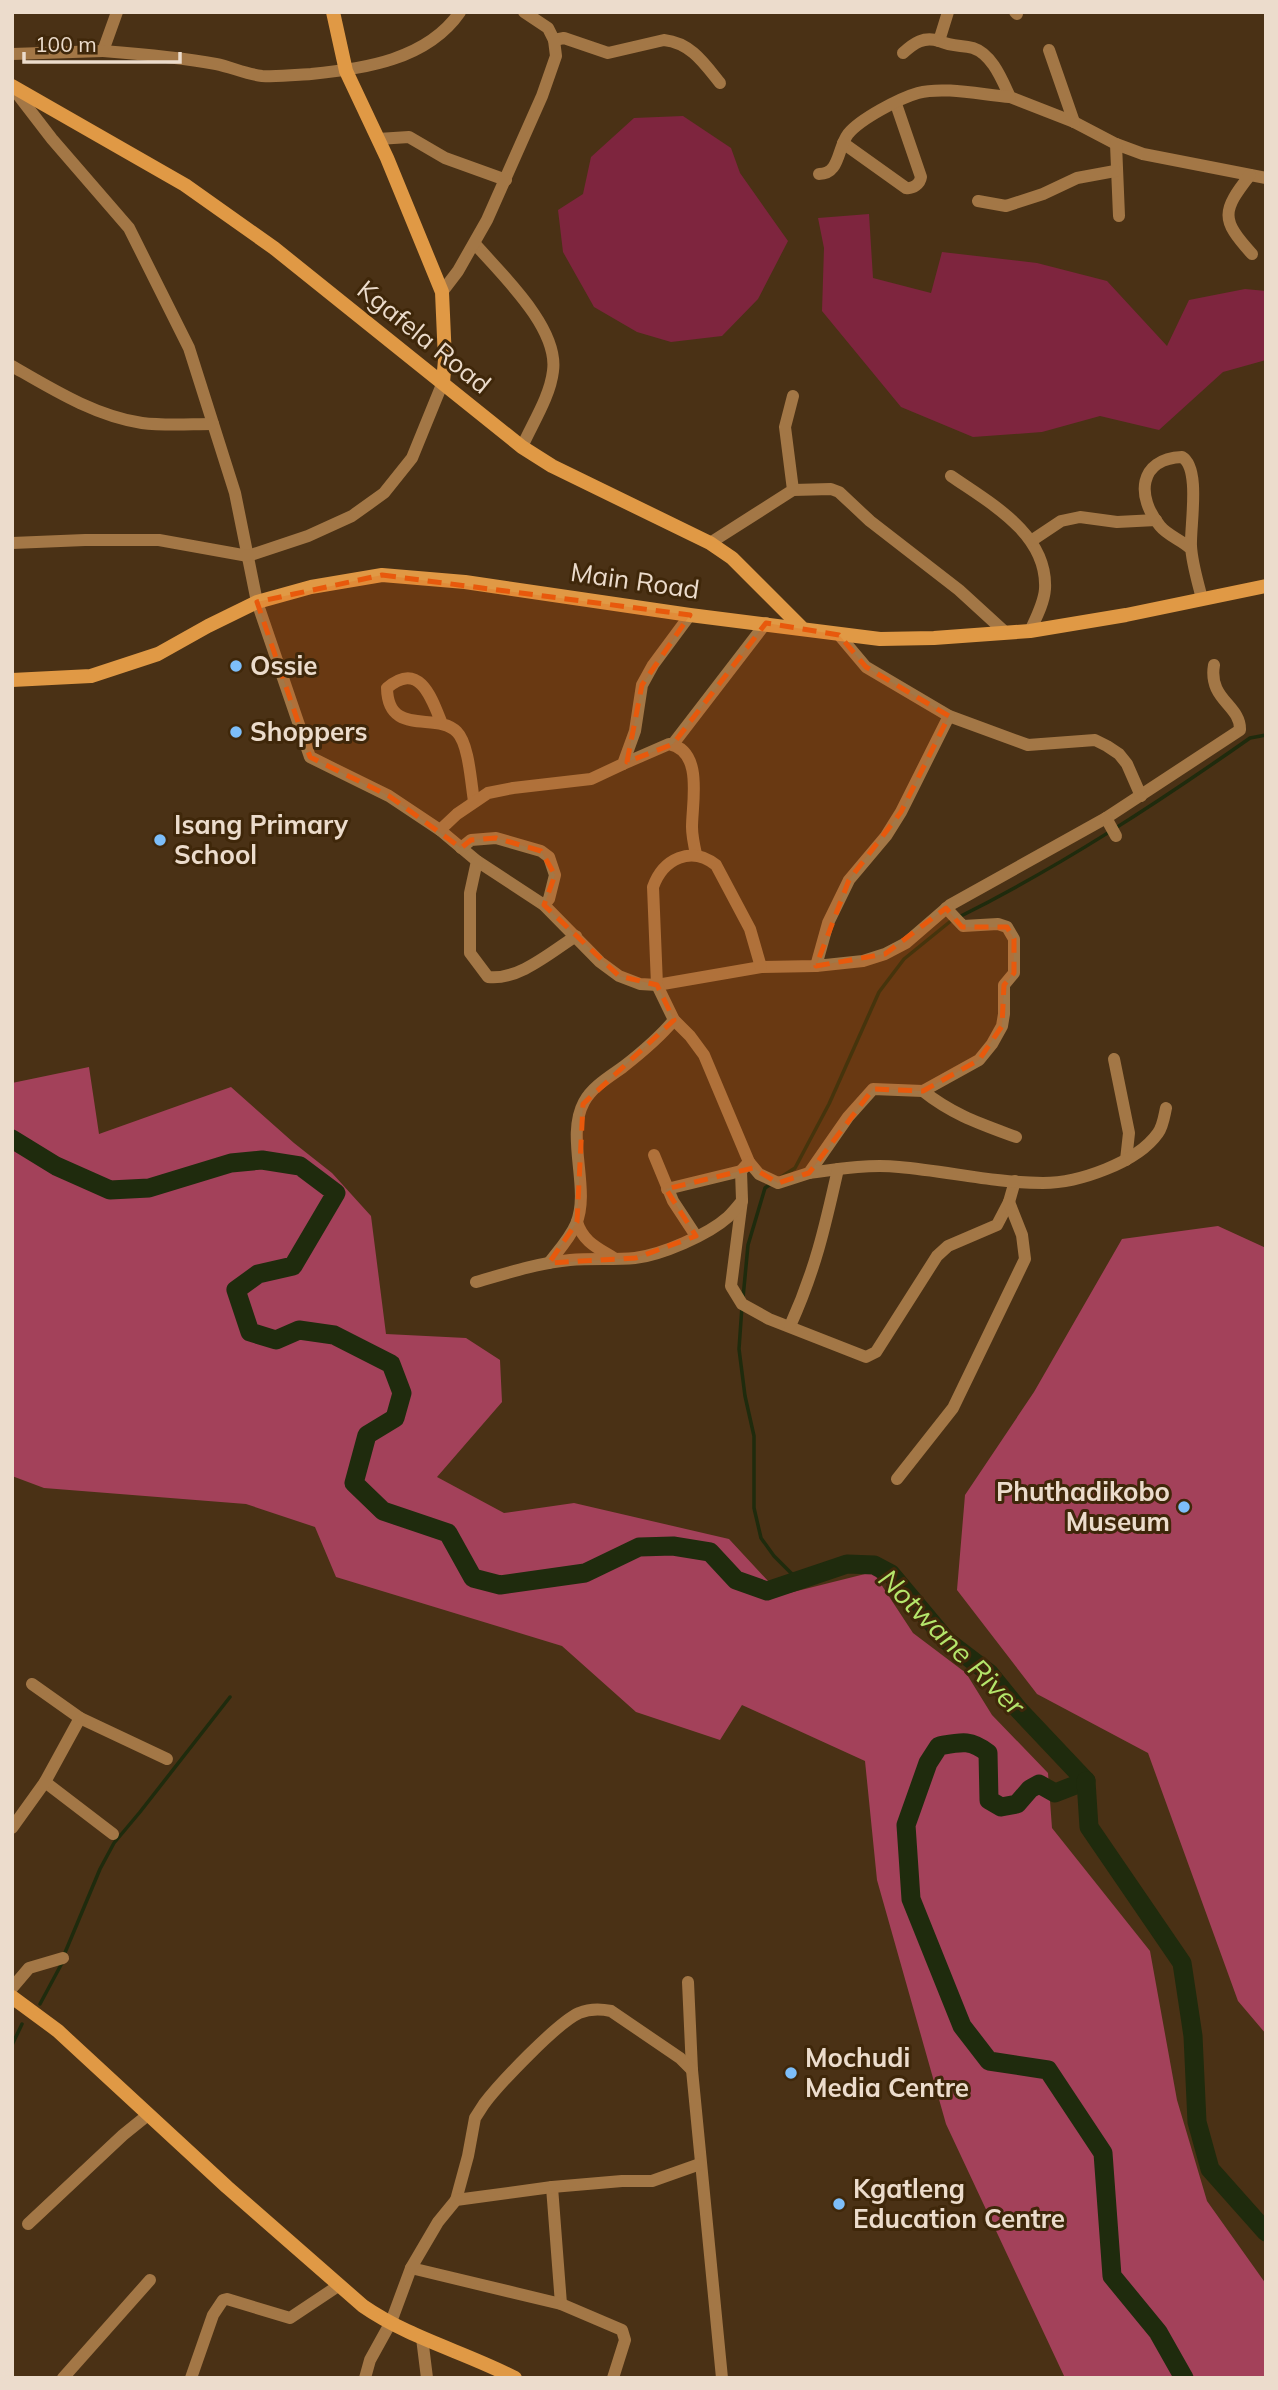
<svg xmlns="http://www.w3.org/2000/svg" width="1278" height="2390" font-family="Mulish,sans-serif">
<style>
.green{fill:#7e253e}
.forest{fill:#a3415a}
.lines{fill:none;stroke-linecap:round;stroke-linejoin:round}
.stream{stroke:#1f2b0d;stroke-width:3.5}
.river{stroke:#1f2b0d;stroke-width:19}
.street{stroke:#a37746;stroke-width:12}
.secondary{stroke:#e09945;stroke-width:14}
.marked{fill:#e8590c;fill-opacity:0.2;stroke:#e8590c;stroke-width:5;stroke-dasharray:14 9;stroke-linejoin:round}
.poi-dot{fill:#7dbef9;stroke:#3f270a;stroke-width:2.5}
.labels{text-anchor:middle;stroke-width:6;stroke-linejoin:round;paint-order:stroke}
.street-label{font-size:26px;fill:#ecdccc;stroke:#3f270a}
.poi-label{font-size:26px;font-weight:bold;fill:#ecdccc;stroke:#3f270a;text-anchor:start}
.water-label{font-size:28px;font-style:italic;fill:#b5e66b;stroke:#3f270a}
</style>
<rect width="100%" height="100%" fill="#4a3115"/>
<g class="green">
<polygon points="683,116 731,148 740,173 788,241 758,299 722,336 671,342 637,332 594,307 563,252 558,210 583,194 591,157 634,118"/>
<polygon points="869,214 873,278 931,293 942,252 1037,263 1107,281 1167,346 1189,300 1245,289 1266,291 1266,360 1223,372 1159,430 1100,416 1042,432 973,437 901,407 822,311 824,248 818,218"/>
</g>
<g class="forest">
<polygon points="89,1067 99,1134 231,1087 294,1143 332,1173 371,1216 386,1334 466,1338 500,1360 502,1402 437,1477 504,1513 574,1503 729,1539 781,1595 873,1572 913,1633 966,1673 992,1715 1048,1773 1052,1828 1150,1951 1177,2100 1207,2201 1266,2284 1266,2378 1065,2378 946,2124 877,1880 865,1761 742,1705 720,1740 636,1712 562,1646 336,1577 315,1527 246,1504 44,1488 12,1476 12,1083"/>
<polygon points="1218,1226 1266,1248 1266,2034 1238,2001 1148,1753 1037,1694 957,1590 965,1495 1034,1392 1122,1239"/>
</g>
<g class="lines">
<g class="stream">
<path d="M959,917C1061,866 1156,804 1250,738L1266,735"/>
<polyline points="781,1177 795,1168 829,1104 879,992 904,959 952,920"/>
<polyline points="743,1298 748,1245 765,1188 772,1183"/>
<polyline points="742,1306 739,1349 745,1396 754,1436 754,1508 761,1538 774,1556 798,1580"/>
<polyline points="64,1955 100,1869 114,1843 140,1812 230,1697"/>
<polyline points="40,2004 62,1963"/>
<polyline points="12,2045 22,2024"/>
</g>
<g class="river">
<path d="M12,1139L56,1166L110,1190L149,1188L231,1163L262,1160L300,1166L336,1193L293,1266L258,1274L236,1290L250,1332L276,1340L299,1330L334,1335L391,1364L402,1393L395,1418L367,1435L354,1483L383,1511L448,1533L473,1578L500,1585L585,1573L639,1547L673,1546L710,1552L736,1580L767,1591L847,1564L874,1565L891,1574L947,1641L989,1673L1018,1709L1086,1781L1055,1793L1039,1784L1030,1789L1017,1804L1001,1807L989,1800L988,1753C970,1739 961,1742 939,1746L928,1763L906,1825L911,1899L962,2026L989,2061L1048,2070L1103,2153L1112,2276L1158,2332L1184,2378"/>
<polyline points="1086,1781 1089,1827 1182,1963 1193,2036 1197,2122 1210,2169 1266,2232"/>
</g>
<g class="street">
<path d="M117,12L103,51C141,54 178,57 216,64C231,67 246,74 262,76C278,77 295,75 311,74C363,69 427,60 460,12"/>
<path d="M948,12L939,41C953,47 961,45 973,48C992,54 1002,80 1010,97L1074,122L1116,144L1143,154L1266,178"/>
<polyline points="1015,12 1017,14"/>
<path d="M554,40L564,38L608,53L664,40C691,43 704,63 720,83"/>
<polyline points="1049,50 1074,122"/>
<path d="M903,53C914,43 924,36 939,41"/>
<polyline points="12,54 103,51"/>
<path d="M12,87L52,139L129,228L189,348L235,493L257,602L310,757L389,796L440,830L477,861L544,905L600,962L619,976L640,984L657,985L761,967L816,966L863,961L885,954L906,943L950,905L1106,818L1240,730C1241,705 1208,700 1214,665"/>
<polyline points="378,139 409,137 445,158 506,180"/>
<path d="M843,143L906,188C913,189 920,184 921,177L896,104"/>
<polyline points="1116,144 1119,216"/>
<path d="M819,174C840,174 837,149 848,134C860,119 900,98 918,93C944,86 983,95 1010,97"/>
<path d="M1250,175C1222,211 1220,219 1252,254"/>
<polyline points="978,201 1006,206 1043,194 1077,178 1115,171"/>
<path d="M475,244C502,275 559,328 553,371C550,397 532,424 522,447"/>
<polyline points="442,292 458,271 487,220 542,96 556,56 554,40 548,28 524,12"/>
<path d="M12,366C52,389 95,416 142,423C165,426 190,424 213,424"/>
<path d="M951,476C990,503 1048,534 1045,589C1044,603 1036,618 1030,631"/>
<polyline points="793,490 831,489 839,492 870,521 959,590 1006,633"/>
<polyline points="1031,541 1061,521 1080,517 1117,522 1156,520"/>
<polyline points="12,543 85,540 159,540 248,556 308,536 352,516 384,493 412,458 443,382"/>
<polyline points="710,543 793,490 785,427 793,396"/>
<path d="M1191,549C1182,540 1168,536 1160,526C1136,497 1138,459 1182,457C1201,468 1190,526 1191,546C1192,564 1198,582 1202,599"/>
<polyline points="839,635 866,667 949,716 1028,745 1095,740 1107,746 1119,754 1127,764 1141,796"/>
<path d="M442,724C432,699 420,660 387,688C388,738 437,711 457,732C469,744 471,784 474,801"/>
<polyline points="673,744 766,623"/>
<path d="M623,764L669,744C704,751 692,802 692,827C692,836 694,845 696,854"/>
<polyline points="1106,818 1116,836"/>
<polyline points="440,830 457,814 488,793 513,788 591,779 623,764 635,731 642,685 653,665 690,615"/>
<polyline points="461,848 471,840 496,838 541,851 549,857 555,875 549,899 544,905"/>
<path d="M477,861L470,893V953L488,977C518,981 551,952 576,936"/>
<polyline points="816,966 828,923 849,880 886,836 901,812 949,716"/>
<path d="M761,967L750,929L716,865C691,845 663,859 653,887L657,985L674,1020L690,1036L704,1055L749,1162L759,1174L778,1183L809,1173L848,1117L873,1089L923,1091L979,1060L992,1044L1002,1026L1004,1014V985L1014,973V939L1007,927L998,924L963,926L946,908"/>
<polyline points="1114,1059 1129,1133 1126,1160"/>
<path d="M923,1091C953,1115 981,1124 1016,1137"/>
<polyline points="654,1155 673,1201 696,1236"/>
<polyline points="749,1162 741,1171 742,1200 731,1286 742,1304 769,1319 866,1357 876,1352 937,1256 948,1246 997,1225 1009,1202 1015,1181"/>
<path d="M809,1173C838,1169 869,1164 899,1167C947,1171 995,1183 1043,1183C1078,1183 1137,1163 1158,1133C1163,1126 1164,1117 1166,1108"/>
<polyline points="667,1189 741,1171"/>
<path d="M577,1222C583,1242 598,1248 614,1258"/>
<path d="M549,1263C558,1251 570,1238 576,1224C591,1189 565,1137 584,1102C592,1087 609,1077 623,1067C641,1053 659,1038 674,1020"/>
<path d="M476,1282C507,1273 538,1263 570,1260C592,1258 614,1260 635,1258C661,1255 708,1235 728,1217C733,1212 738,1206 742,1201"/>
<path d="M790,1326C815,1271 825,1227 838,1169"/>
<polyline points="897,1479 953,1408 1025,1259 1022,1235 1009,1202"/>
<polyline points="80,1718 167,1759"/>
<polyline points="45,1782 113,1834"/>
<polyline points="12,1828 45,1782 80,1718 32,1684"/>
<polyline points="688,1982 692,2070 722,2378"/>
<polyline points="12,1988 29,1968 63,1958"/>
<polyline points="552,2187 561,2304"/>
<path d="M456,2200L468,2156L475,2118L484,2104C500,2083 557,2023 579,2013C589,2009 601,2009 611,2011L680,2058L692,2070"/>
<polyline points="28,2224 123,2135 149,2114"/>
<polyline points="411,2268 561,2304 622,2330 625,2340 613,2378"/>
<polyline points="422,2338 427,2378"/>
<polyline points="63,2378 150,2280"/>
<polyline points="191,2378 213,2315 223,2300 227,2299 290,2318 338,2286"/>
<polyline points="365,2378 370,2360 391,2322 411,2268 438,2222 456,2200 552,2187 622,2181 652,2181 700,2164"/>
</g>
<g class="secondary">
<polyline points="333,12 346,71 387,158 442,292 445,360 443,382"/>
<polyline points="12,86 185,185 274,248 522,447 552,466 710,543 732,558 801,627"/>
<polyline points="12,680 91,676 158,654 208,626 257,602 311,587 382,575 465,582 690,615 880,639 934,638 1030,631 1126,615 1266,586"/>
<path d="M12,1997L58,2031L227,2187L363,2306C409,2338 465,2352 515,2378"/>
</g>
</g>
<path class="marked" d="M382,575L690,615L642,685L627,762L673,744L766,623L839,635L866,667L949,716L901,812L849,880L816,966L885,954L946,908L962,927H1007L1014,939V973L1004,985L1002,1026L979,1060L923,1091L873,1089L809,1173L778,1183L753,1168L666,1189L696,1236L636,1258L549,1263L577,1222L583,1104L674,1020L657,985L619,976L544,905L555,875L541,851L496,838L471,840L461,848L389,796L310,757L257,602Z"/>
<g class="poi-dot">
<circle cx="236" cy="666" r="7"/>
<circle cx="236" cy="732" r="7"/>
<circle cx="160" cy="840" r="7"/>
<circle cx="1184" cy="1507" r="7"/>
<circle cx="791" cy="2073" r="7"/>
<circle cx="839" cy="2204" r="7"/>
</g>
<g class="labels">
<g class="street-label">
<text transform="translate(424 337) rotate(39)" y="9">Kgafela Road</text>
<text transform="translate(635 581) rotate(8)" y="9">Main Road</text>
</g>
<g class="poi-label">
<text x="250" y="675">Ossie</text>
<text x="250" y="741">Shoppers</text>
<text x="174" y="834">Isang Primary<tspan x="174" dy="30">School</tspan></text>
<text x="1170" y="1501" text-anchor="end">Phuthadikobo<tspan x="1170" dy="30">Museum</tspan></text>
<text x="805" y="2067">Mochudi<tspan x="805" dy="30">Media Centre</tspan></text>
<text x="853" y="2198">Kgatleng<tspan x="853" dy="30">Education Centre</tspan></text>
</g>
<g class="water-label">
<text transform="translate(952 1642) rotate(45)" y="10">Notwane River</text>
</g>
</g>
<rect width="1278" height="2390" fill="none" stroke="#ecdccc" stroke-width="28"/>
<path d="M24 52v10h156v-10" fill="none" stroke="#ecdccc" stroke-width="3.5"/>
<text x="35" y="52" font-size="21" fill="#ecdccc" stroke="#3f270a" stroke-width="5" paint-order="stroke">100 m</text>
</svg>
